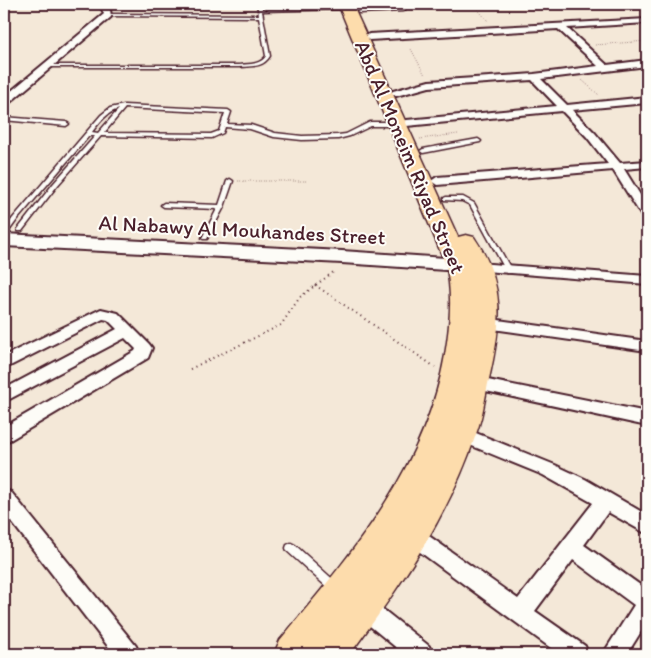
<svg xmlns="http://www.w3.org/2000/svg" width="651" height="658" font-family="Itim,sans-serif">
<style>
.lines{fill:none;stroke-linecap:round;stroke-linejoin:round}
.lane-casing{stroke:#4a1f2b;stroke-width:3}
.street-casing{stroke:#4a1f2b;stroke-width:4}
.secondary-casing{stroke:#4a1f2b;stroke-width:4}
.highway-casing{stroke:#4a1f2b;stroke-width:3}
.path-far1{stroke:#4a1f2b;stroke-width:1;stroke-dasharray:0.5 2;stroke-linecap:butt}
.path{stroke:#4a1f2b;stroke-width:2;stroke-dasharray:1 4;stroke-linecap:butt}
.lane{fill:#fdfcf7;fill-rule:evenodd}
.street{fill:#fdfcf7;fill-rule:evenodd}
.secondary{fill:#fdfcf7;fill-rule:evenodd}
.highway{fill:#fddcac;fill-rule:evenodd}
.labels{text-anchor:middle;stroke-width:4;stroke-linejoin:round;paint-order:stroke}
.street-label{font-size:21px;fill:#4a1f2b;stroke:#fdfcf7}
</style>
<rect width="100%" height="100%" fill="#f4e8d8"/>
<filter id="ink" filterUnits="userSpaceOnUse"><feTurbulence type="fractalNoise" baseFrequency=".02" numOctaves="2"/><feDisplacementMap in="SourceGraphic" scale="10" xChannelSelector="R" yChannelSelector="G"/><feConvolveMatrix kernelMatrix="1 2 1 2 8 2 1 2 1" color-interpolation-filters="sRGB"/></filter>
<g filter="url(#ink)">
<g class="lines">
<g class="lane-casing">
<g id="lane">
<path d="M257,4H261L262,9L346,7L348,8L346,9L262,11L270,56C263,68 251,66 239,67H48L46,66L48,65H239C249,64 260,65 266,56L259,17L108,16L106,15L108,14L259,15Z"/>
<polygon points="403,9 405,10 404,11 359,13 357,12 359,11"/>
<path d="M124,105L228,110L231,112L227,124L251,125L275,133L302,136L338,135L346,134L370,122H396L399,124L396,126H371L350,136L338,139L302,140L274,137L250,129L225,127L223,133L212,138L101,136L57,186L22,231H18V229L53,184L95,136H89L17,220L9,231H5L4,230L13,218L101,115L110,108ZM125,108L225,113L219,131L211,134L104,133ZM119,109L98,133L92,132C99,123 107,112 119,109Z"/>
<polygon points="4,117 66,122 69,124 66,126 4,120"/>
<polygon points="478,139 481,141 480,142 423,153 420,151 423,149"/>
<polygon points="230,179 233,181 224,207 207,239 203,239 202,238 217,209 164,207 161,205 164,203 219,205 227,181"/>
<polygon points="446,197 463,197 474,203 512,271 511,273 507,273 506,271 470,205 462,201 444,200 444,198"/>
<polygon points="291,543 295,545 338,584 339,587 338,590 334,592 330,590 287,551 286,548 287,545"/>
</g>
</g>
<g class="street-casing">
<g id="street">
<polygon points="105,4 113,4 110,9 111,17 8,104 4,105 4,97 104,14 102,9"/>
<polygon points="647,19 647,23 567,28 607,65 647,60 647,66 541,79 567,105 647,97 647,103 572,110 595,133 620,163 647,161 647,167 624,169 647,206 647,219 643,218 613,170 437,185 431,181 437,177 608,164 587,137 562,111 396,127 391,124 396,121 557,106 532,80 429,87 396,96 391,93 393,91 429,81 534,74 598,66 558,29 369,40 365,37 369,34"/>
<polygon points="478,263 647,276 647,284 473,270 471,267"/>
<polygon points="101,309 118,313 149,344 152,348 148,358 10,440 4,442 4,427 135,351 136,349 125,338 4,402 4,389 117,329 108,320 103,319 4,369 4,356"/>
<polygon points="484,318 647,341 647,351 479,327 477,323 479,319"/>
<polygon points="473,377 647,412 647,426 467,387 465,383 467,379"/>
<polygon points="461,427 555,465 585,479 647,515 647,534 608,512 584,545 647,590 647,622 627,654 603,654 634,605 573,560 535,611 585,646 588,654 559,654 405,541 402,535 405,529 412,526 419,529 518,599 593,503 543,475 455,439 452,434 455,429"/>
<polygon points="4,490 11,492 136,646 139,654 114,654 4,512"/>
<polygon points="362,596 370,599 429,646 432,654 404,654 354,613 351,606 354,599"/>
</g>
</g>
<g class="secondary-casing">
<polygon id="secondary" points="4,234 342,251 475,260 482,262 485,266 482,270 475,272 342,263 4,246"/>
</g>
<g class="highway-casing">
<path id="highway" d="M338,4H352L458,237L466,235L474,237C507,285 501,326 489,379C485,397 483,416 476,434C449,516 400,586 350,654H274L280,640C352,553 425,470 445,355C450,325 453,295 446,265Z"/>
</g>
<g class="path-far1">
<polyline points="473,4 488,21"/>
<polyline points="595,45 647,41"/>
<polyline points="411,49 425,75"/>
<polyline points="582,80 599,95"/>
<polyline points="420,139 458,134"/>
<polyline points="238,181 306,181"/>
</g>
<g class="path">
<polyline points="315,285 435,367"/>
<polyline points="190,369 281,325 300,297 336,270"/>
</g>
<use href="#lane" class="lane"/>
<use href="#street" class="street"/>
<use href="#secondary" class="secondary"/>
<use href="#highway" class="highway"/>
</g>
</g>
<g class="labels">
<g class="street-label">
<text transform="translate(410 157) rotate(67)" y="7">Abd Al Moneim Riyad Street</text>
<text transform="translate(242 230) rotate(3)" y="7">Al Nabawy Al Mouhandes Street</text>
</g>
</g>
<rect width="651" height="658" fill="none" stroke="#fdfcf7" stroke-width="20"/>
<rect x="10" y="10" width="631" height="638" fill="none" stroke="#4a1f2b" stroke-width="2" filter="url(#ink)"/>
</svg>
